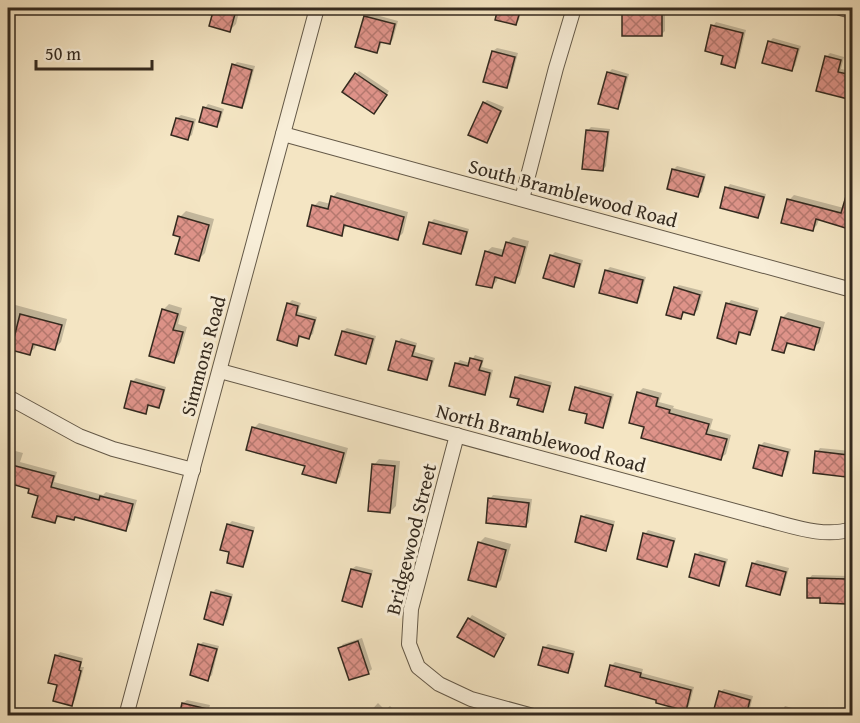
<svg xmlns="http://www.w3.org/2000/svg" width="860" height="723" font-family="'Gentium Book Plus',serif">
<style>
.shadow{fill:#0003}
.building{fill:url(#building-cross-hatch);stroke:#342a1f;stroke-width:1.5}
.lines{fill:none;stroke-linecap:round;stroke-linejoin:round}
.street-casing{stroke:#645948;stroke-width:16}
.street{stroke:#f8eed8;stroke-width:14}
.labels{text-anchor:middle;stroke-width:6;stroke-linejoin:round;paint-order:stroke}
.street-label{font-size:20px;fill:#342a1f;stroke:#f8eed8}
</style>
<defs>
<pattern id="building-cross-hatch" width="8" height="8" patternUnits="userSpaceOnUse" patternTransform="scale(1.5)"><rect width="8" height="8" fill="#de9389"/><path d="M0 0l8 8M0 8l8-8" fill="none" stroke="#b5786f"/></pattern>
</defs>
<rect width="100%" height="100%" fill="#f4e5c3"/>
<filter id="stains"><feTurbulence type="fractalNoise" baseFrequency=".00333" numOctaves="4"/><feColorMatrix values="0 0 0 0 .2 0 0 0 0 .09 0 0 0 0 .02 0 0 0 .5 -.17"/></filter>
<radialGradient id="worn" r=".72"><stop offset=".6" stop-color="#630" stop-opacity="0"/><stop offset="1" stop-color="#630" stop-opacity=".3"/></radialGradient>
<g class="shadow">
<polygon points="205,8 240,8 236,24 230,30 213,16 203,14"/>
<polygon points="499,8 522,8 519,20 516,24 496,19"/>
<polygon points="665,9 665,31 661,35 623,13 627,10"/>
<polygon points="369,13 398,21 393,39 390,43 382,41 380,48 377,52 365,17"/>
<polygon points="716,22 746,30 738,63 734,66 725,54 713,26"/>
<polygon points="773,38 801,46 795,66 792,69 769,42"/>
<polygon points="497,48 518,53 510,83 506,87 493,51"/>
<polygon points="830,53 844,57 841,69 852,71 852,88 848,97 826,57"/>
<polygon points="237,62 255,66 245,103 242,107 234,65"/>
<polygon points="612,69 629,74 621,103 617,107 608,73"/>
<polygon points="359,71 389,91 377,109 356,74"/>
<polygon points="487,100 504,107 490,138 487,142 484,103"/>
<polygon points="208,104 224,109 220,122 217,125 205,108"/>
<polygon points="181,115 196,119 192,135 188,138 177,118"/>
<polygon points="591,127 610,129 606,166 603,170 588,130"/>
<polygon points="677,166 706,174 702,192 698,195 673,170"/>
<polygon points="730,184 766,194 761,213 758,216 727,188"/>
<polygon points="852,191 852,228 819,219 817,225 812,230 789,200 794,195 844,208 848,196"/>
<polygon points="337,192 408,212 403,233 398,238 347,225 341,234 314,206 319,201 331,204 333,197"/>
<polygon points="186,211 214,219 205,253 199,259 182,236 180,217"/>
<polygon points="434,219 469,229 464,249 460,253 430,223"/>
<polygon points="513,237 529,241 520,275 515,281 498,276 497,281 491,287 486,252 492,247 506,250 507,243"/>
<polygon points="555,252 583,260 577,282 573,285 551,256"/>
<polygon points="610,267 646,277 640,298 637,302 606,271"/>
<polygon points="679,285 703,291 698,310 694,313 685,311 681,318 675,288"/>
<polygon points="292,300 301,303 298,312 317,317 313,334 309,337 301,335 296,344 288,304"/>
<polygon points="731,300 759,308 754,329 750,333 741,331 739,338 736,342 728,304"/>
<polygon points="8,303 67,319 61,342 55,348 36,343 35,348 29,353 8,347"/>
<polygon points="169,304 182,308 178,324 187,327 179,355 174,361 163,310"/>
<polygon points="788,312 825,322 819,343 813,348 790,342 783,352 782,318"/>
<polygon points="347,328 376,336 370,358 366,362 343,331"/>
<polygon points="401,338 417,343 415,352 435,358 430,375 426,379 398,342"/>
<polygon points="852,349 852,374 846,373"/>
<polygon points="475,355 484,358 482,367 493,370 488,390 484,393 456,364 460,360 470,363"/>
<polygon points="520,374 552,382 546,406 542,410 520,398 516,377"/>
<polygon points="136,378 166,387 162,403 159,406 150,404 145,412 132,382"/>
<polygon points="580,385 614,394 606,423 602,426 589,413 576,388"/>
<polygon points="643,388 662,393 659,402 674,406 673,408 713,419 710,429 731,435 726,454 721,458 638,393"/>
<polygon points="259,423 348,448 340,477 336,481 306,465 254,428"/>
<polygon points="764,442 791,449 785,470 781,474 761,445"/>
<polygon points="820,448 851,451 849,472 846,475 817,452"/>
<polygon points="8,449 23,453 20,462 57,472 54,482 103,495 106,492 137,500 130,524 126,529 76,516 60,515 55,522 40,495 31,488 8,482"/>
<polygon points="379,459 400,461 396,506 390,512 374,465"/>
<polygon points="493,495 532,499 529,522 526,526 490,499"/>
<polygon points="586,514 615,521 609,545 605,549 583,517"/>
<polygon points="232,521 255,527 246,562 243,566 231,551 228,525"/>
<polygon points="648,530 676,538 670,562 667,565 645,534"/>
<polygon points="485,537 511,544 501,580 495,586 479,543"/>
<polygon points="700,551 728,559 722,580 719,584 696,555"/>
<polygon points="757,560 789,568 783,590 779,593 753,564"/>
<polygon points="356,566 373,570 365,601 361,605 352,569"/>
<polygon points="812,575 850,576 850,599 846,603 822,597 809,579"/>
<polygon points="216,589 233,594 227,619 223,623 212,593"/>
<polygon points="472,615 507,634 493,655 469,619"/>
<polygon points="362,638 372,669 368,673 340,648 343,644"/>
<polygon points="203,642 219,646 212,675 208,679 199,645"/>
<polygon points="548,644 575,651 571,668 567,671 540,664 545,647"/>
<polygon points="60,652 83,658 81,667 84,667 75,700 72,704 59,684 56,656"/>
<polygon points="615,662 643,669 642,673 694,687 689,706 685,709 658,699 607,685 612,665"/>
<polygon points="724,689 753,696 748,716 714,716 720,692"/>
<polygon points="187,700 210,705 207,716 180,716 183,703"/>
<polygon points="378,703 385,710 390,706 400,716 366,716"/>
<polygon points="785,706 820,716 779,716"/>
</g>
<g class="building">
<polygon points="214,8 227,8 226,11 235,14 230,32 209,26"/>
<polygon points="498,8 521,8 516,25 495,20"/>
<polygon points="662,12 662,36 622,36 622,13"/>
<polygon points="364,16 395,24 390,44 380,42 377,53 355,47"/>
<polygon points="711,25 743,33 735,68 721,64 723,56 705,51"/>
<polygon points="768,41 798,49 792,71 762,63"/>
<polygon points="492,51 515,57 507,88 483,82"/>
<polygon points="825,56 841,60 838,72 852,75 848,99 816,91"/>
<polygon points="232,64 252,70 242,108 222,103"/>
<polygon points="607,72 626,77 618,109 598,104"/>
<polygon points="355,73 387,95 374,114 342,92"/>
<polygon points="483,102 501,111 487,143 468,135"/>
<polygon points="203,107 221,112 217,127 199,122"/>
<polygon points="176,118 193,122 188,140 171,135"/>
<polygon points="586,130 608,132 603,171 582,169"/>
<polygon points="672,169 704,177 698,197 667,189"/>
<polygon points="849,186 852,186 852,230 816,219 813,231 781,223 787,199 841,213"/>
<polygon points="725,187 764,197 758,218 720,208"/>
<polygon points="331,196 404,217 398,240 344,225 342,236 307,226 312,205 328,209"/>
<polygon points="178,216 209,225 199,261 175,254 180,237 173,235"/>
<polygon points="429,222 467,232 461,254 423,244"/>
<polygon points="506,242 525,247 515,283 495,277 492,288 476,285 485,251 502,256"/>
<polygon points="550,255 580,264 574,287 543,278"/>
<polygon points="605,270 643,280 637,303 599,293"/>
<polygon points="674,287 700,295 694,315 683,312 681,319 666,315"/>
<polygon points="287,303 298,306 296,315 315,320 309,339 299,336 297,346 277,340"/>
<polygon points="726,303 757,311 750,335 739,332 736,344 717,338"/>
<polygon points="162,309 178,314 173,330 183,332 174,363 149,356"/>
<polygon points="20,314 62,325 55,350 33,344 30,355 11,350"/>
<polygon points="781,317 820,328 814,350 787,343 784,353 772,350"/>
<polygon points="342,331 373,339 366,364 335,355"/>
<polygon points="396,341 415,346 412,356 432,361 427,380 388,370"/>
<polygon points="470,358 482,361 479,370 490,373 485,395 449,386 455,363 468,366"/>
<polygon points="515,377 550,386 543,412 517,405 519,399 510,397"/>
<polygon points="131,381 164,390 159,408 148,405 146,414 124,408"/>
<polygon points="575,387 611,397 603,428 585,423 587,414 569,410"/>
<polygon points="637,392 658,398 656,406 670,410 669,413 709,424 706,434 727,439 721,460 641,438 644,427 629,423"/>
<polygon points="252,427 344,453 336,483 302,474 305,466 246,450"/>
<polygon points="759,445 788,452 782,476 753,468"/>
<polygon points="815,451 848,455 846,477 813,473"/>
<polygon points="8,464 54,476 51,487 99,500 100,496 133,504 126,531 75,517 74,520 57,516 55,523 32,517 38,496 28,493 29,489 8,483"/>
<polygon points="372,464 395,466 390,513 368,511"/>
<polygon points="488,498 529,503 526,527 486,523"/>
<polygon points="581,516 613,525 606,551 575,542"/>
<polygon points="227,524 253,531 243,567 227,563 229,552 220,550"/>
<polygon points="643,533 674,541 667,567 637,559"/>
<polygon points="478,542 506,550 496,587 468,580"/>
<polygon points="695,554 725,562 719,586 689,577"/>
<polygon points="752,563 786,572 780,595 746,586"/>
<polygon points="351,569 371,574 362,607 342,601"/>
<polygon points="807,578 847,579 847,604 820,603 820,598 807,598"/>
<polygon points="211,592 231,597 223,625 204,619"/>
<polygon points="468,618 504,638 494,657 457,637"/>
<polygon points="358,641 369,674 349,680 338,648"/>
<polygon points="198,644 217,649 208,681 190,675"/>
<polygon points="543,647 573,654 568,673 538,665"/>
<polygon points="55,655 81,662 79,670 81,671 72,706 53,701 57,685 48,683"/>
<polygon points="610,665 641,673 640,677 691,690 686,711 656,703 656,700 605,686"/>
<polygon points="719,691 750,700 746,716 712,716"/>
<polygon points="182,703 216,711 216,716 179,716"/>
</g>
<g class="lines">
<g class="street-casing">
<g id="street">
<polyline points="840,8 852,11"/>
<polyline points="283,134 852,290"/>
<polyline points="522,199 556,68 574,8"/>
<path d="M220,371L768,520C795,527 825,538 852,529"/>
<polyline points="8,397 79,436 113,449 193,470"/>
<polyline points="457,435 411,609 409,644 418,667 439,684 471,699 533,716"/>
<polyline points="126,716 317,8"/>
</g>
</g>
<use href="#street" class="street"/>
</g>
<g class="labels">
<g class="street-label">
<text transform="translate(573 193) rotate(15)" y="7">South Bramblewood Road</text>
<text transform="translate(203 356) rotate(-75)" y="7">Simmons Road</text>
<text transform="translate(541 438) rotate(15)" y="7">North Bramblewood Road</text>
<text transform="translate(411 539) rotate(-76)" y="7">Bridgewood Street</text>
</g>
</g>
<rect width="860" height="723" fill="none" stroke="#f4e5c3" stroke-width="30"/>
<rect x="9" y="9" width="842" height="705" fill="none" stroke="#342a1f" stroke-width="3"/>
<rect x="15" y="15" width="830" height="693" fill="none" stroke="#342a1f" stroke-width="1.5"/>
<path d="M36 60v9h116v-9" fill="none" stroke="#342a1f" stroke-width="3"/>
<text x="45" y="60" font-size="18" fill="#342a1f" stroke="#f8eed8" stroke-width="4.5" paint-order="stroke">50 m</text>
<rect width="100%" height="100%" filter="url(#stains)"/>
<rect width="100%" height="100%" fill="url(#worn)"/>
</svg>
